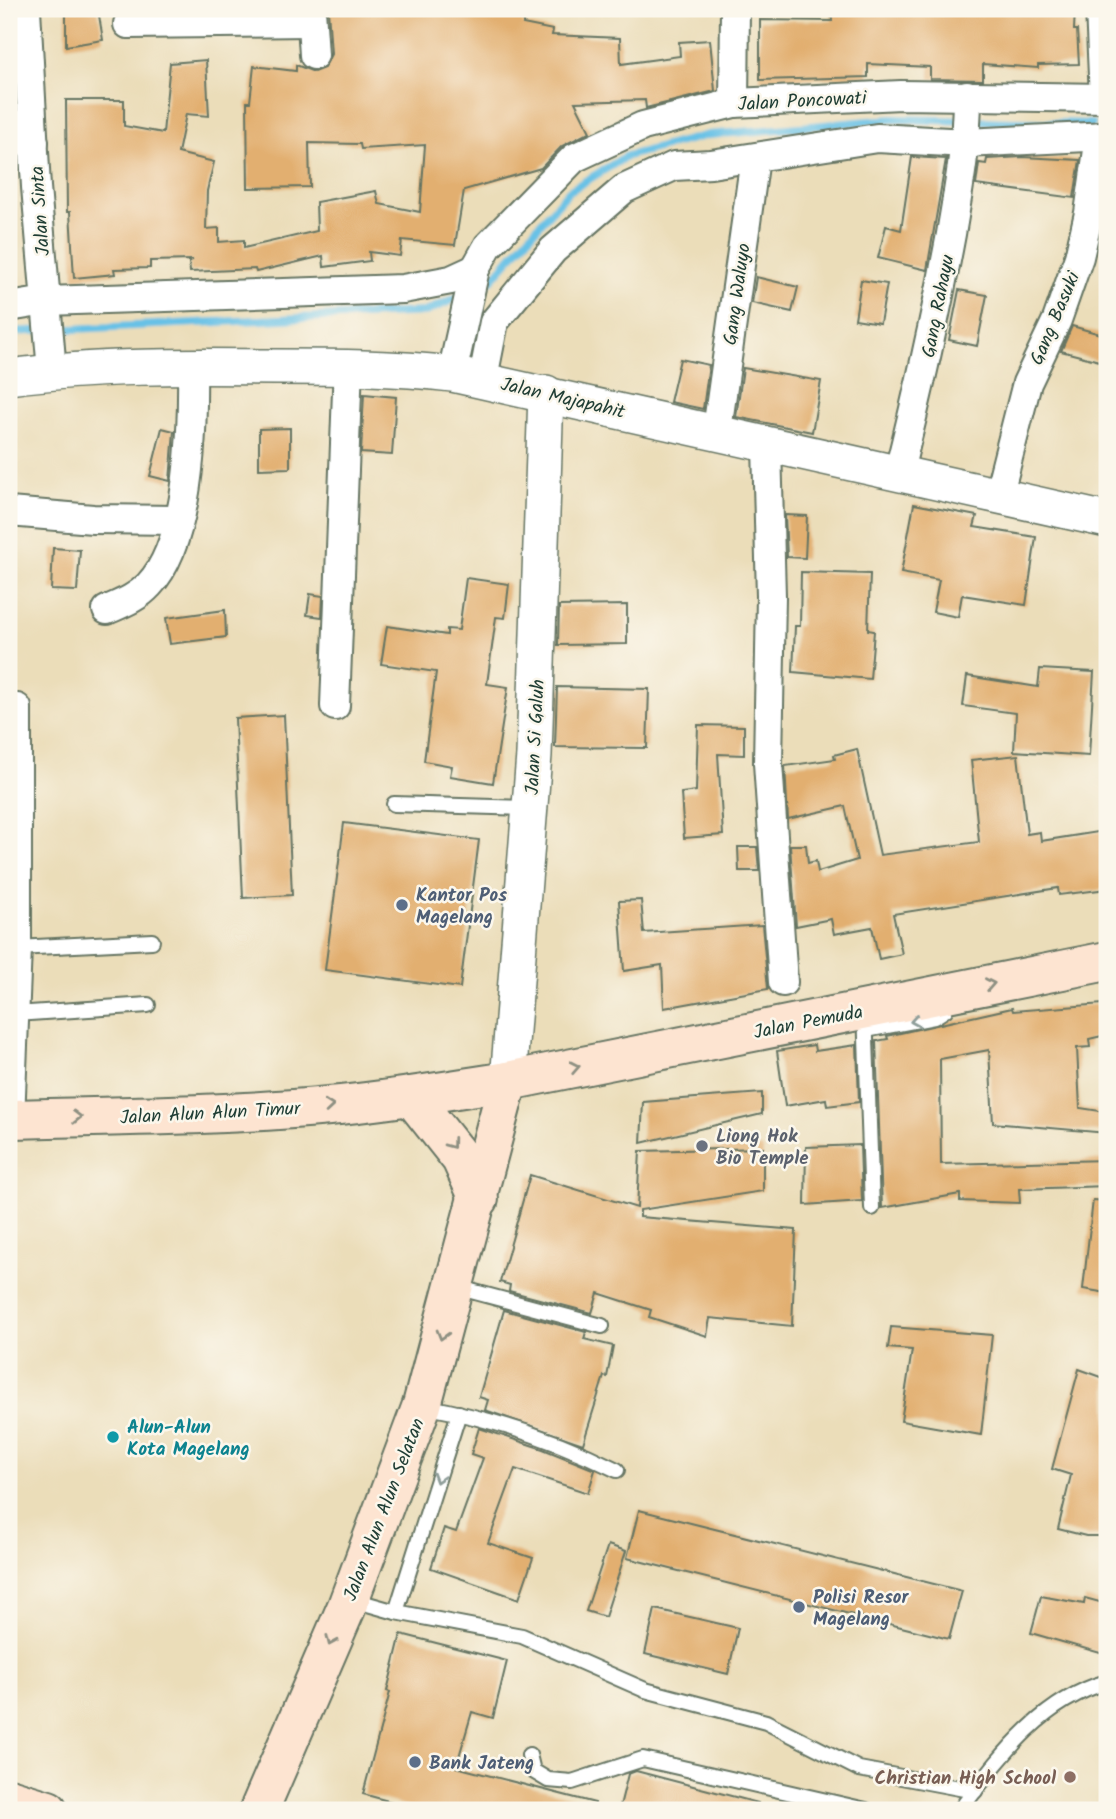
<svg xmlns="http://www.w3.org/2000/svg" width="1116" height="1819" font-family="Kalam,sans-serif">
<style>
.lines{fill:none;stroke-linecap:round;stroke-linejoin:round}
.stream{stroke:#68c1e6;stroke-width:8}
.building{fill:#e2af70}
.service-casing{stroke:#667563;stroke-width:18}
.minor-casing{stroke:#667563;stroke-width:32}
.tertiary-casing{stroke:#667563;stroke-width:38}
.secondary-casing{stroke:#667563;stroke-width:42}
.service{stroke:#fff;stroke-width:14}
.minor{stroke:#fff;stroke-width:28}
.tertiary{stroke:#fff;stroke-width:35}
.secondary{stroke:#fde4d1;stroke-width:38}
.oneway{stroke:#8e9082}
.oneway2{stroke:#8f9e9a}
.service-dot{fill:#5c6f8a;stroke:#fbf7ec;stroke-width:2.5}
.worship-dot{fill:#6b7280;stroke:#fbf7ec;stroke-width:2.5}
.culture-dot{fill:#0f9aa8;stroke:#fbf7ec;stroke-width:2.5}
.education-dot{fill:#8d6e63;stroke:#fbf7ec;stroke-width:2.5}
.labels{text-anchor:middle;stroke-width:5;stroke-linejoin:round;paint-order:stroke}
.street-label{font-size:19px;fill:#1f3d34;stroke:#fbf7ec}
.service-label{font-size:19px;font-weight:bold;fill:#4e5e75;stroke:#fbf7ec;text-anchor:start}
.worship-label{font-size:19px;font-weight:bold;fill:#5b616d;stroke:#fbf7ec;text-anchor:start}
.culture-label{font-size:19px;font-weight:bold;fill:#0d838f;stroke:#fbf7ec;text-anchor:start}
.education-label{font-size:19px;font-weight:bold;fill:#785e54;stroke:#fbf7ec;text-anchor:end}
</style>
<rect width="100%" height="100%" fill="#fbf7ec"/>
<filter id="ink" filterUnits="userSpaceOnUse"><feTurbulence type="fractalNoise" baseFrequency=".0143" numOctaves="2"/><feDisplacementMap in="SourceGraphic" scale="14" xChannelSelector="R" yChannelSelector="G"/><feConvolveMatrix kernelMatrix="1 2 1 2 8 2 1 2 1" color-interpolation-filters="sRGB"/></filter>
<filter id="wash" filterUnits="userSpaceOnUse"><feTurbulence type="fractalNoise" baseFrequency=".00686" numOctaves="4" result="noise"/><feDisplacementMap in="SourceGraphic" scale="28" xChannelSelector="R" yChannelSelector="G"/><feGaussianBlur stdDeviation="1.57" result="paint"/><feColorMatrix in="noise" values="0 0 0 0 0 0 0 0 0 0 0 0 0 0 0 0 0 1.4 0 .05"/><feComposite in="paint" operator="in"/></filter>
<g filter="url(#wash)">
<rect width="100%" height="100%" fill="#ebddb9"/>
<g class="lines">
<g class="stream">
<polyline points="478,287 491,280 569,191 627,156 708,135 893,119 1092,124"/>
<polyline points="9,332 425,312 463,295"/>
</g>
</g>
<g id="blocks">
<g class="building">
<polygon points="66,9 98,9 103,40 66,46"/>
<polygon points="328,9 430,9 487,14 488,10 524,17 523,24 553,30 552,35 620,38 621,64 680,56 679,42 710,40 715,91 646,108 645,100 575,102 590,132 562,146 541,168 464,190 455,245 402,240 400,256 369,252 370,261 324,267 323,256 256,272 255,269 190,272 189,261 193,260 150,261 150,268 114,269 115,274 74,278 70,212 67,212 66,100 124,100 124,126 163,133 170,63 206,60 209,116 186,114 178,153 214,162 207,191 206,229 219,228 219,242 244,240 244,248 317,231 316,202 376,191 379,204 420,212 425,145 361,149 360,144 309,143 310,187 248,188 247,102 250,102 254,66 296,71 296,65 314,72 324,68 331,54"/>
<polygon points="831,9 865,9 866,14 944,15 945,9 1075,9 1074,30 1077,30 1079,64 1038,65 1038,68 983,64 983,80 930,79 930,67 868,64 868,77 760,80 760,20 832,21"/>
<polygon points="912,157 946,159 927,270 878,258 886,226 901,230"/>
<polygon points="1022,157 1080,160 1074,198 976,185 979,163 986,164 987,159"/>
<polygon points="756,277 798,287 792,312 752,303"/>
<polygon points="861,280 887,284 880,323 855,319"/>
<polygon points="959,290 987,295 977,346 949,340"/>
<polygon points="1072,326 1107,336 1107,363 1061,351"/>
<polygon points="680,359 709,365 703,409 670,402"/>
<polygon points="743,368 821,381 812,432 736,417"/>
<polygon points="364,394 396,397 392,455 361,453"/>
<polygon points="162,428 174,431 170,481 150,476"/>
<polygon points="290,428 290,468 259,469 259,429"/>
<polygon points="914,504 977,516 974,527 1036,537 1026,605 962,595 958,617 933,612 939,580 901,573"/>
<polygon points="785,515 807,516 805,558 787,557"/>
<polygon points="53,548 80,550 77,591 51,590"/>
<polygon points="801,572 870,574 868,630 874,631 870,679 793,672 795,626 800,626"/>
<polygon points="466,578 509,584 505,618 496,617 487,684 508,687 493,783 450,776 452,766 424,761 436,672 381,664 387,626 447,635 447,629 459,630"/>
<polygon points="310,594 323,596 322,617 307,615"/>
<polygon points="627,605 627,644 558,645 559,606"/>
<polygon points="225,610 226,637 170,644 166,618"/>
<polygon points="1040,669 1094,672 1089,756 1014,751 1016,713 963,706 967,676 1038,687"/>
<polygon points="557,687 649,689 647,748 555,747"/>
<polygon points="284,715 292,895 243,898 235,718"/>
<polygon points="698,725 744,726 744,755 718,754 723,835 684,838 681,793 696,791"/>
<polygon points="857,749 880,855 979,842 971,760 1018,755 1027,834 1040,832 1041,841 1104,831 1107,889 1059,895 1058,888 893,914 902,954 879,959 872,927 834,934 831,919 796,926 790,845 806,845 808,863 816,861 818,872 857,860 845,806 788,819 785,766 835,759 834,755"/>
<polygon points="344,823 479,840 460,988 325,970"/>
<polygon points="738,847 757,847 759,871 739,871"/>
<polygon points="641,900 644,933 762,925 768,989 664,1008 662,965 624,971 619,901"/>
<polygon points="1103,1004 1106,1035 1089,1039 1090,1047 1077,1048 1080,1108 1107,1112 1107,1133 993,1123 989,1050 940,1059 941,1164 1107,1160 1107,1186 1019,1189 1020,1203 960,1201 960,1194 882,1208 876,1041 888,1039 887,1036 1012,1008 1013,1011"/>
<polygon points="814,1045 815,1051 857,1045 859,1102 827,1106 826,1099 785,1106 777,1051"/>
<polygon points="762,1093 762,1114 641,1143 643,1102"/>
<polygon points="860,1145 862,1201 805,1205 806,1147"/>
<polygon points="763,1148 763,1191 640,1210 640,1217 796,1230 792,1326 710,1318 707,1336 649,1317 651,1310 598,1293 592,1313 509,1291 510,1285 500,1282 530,1175 637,1208 640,1151"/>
<polygon points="1093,1200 1107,1201 1107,1293 1083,1289"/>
<polygon points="504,1310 586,1332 584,1339 613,1346 607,1377 604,1376 583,1444 485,1410 488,1400 479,1397"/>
<polygon points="891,1327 992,1335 981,1435 901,1421 912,1350 888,1348"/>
<polygon points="1079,1369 1107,1379 1107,1536 1086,1536 1058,1529 1071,1475 1052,1469"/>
<polygon points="479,1428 543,1449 595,1470 588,1493 515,1469 488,1543 533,1558 519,1599 431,1568 444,1528 456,1532 483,1458 471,1454"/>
<polygon points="639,1510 962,1591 949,1639 627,1558"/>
<polygon points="608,1545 626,1551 605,1617 586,1611"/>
<polygon points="1041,1596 1084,1604 1085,1598 1107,1604 1107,1655 1031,1633"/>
<polygon points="655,1609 738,1628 728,1674 645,1654"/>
<polygon points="401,1634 507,1661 493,1718 472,1712 456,1767 595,1803 594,1810 421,1810 363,1794 390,1692 387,1691"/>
<polygon points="636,1771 758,1803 757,1810 619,1810 628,1774"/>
</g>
</g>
</g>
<g filter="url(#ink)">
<use href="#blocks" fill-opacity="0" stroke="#667563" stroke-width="2"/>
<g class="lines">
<g class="service-casing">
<g id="service">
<polyline points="394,804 529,808"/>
<polyline points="17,948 152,941"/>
<polyline points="865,1010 872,1208"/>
<polyline points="15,1014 148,1005"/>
<polyline points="866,1030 934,1017 945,1010 944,999"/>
<polyline points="456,1287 602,1326"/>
<path d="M423,1406C489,1418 557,1440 617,1470"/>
<polyline points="350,1599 396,1612 522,1636 645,1690 766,1722 859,1769 975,1791"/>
<polyline points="396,1612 459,1413"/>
<polyline points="529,1755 533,1771 548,1780 572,1782 643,1759 866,1810"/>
<path d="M960,1810C1000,1758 1040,1701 1107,1682"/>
</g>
</g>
<g class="minor-casing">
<g id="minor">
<polyline points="26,9 36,187 52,371"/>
<polyline points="311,9 314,55"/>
<polyline points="1100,9 1104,98"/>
<polyline points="128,24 311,22"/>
<polyline points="734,103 735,9"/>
<polyline points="9,140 34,142"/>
<polyline points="9,307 46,301 403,289 451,280 475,269"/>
<polyline points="452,374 475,269 488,246 574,158 643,126 734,103 901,95 1107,98"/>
<polyline points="483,378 494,322 553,250 624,189 674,166 711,164 877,138 966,143 1107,136"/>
<polyline points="717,430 755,158"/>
<polyline points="767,446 771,596 768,763 783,982"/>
<path d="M898,475C918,395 936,315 951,234C959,187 967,143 967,95"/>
<polyline points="998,497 1027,383 1057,320 1079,257 1089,213 1100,136"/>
<polyline points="9,512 93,519 178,520"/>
<path d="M107,610C123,603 137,598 149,585C191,541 193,423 192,365"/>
<polyline points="335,706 348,365"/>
<polyline points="10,1119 17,948 17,708"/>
</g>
</g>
<g class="tertiary-casing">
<g id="tertiary">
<path d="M9,377C98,365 186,366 276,367C335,367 392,367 452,374L1107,520"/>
<polyline points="508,1081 534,755 546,393"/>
</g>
</g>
<g class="secondary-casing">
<g id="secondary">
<polyline points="411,1096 461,1159 479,1199"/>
<path d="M9,1119C115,1116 223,1116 329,1106C389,1101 449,1090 508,1081L1107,961"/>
<polyline points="9,1798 48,1810"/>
<polyline points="259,1810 347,1606 422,1405 508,1081"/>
</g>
</g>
<use href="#service" class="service"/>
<use href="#minor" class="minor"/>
<use href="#tertiary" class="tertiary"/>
<use href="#secondary" class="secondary"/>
</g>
<defs><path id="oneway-chevron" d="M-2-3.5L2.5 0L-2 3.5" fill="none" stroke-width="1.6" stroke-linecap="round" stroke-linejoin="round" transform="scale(1.75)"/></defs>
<g class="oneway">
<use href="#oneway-chevron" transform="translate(990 984) rotate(-11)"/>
<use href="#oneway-chevron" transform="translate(575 1067) rotate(-11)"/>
<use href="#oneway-chevron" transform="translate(329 1106) rotate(-5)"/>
<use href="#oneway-chevron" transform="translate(77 1117) rotate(-1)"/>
<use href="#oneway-chevron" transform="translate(451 1144) rotate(53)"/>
<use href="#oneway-chevron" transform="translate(442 1335) rotate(106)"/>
<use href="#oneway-chevron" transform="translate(331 1641) rotate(114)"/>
</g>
<g class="oneway2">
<use href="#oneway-chevron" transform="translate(915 1021) rotate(170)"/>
<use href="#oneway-chevron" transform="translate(438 1478) rotate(107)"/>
</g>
</g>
<g class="service-dot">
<circle cx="402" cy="905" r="7"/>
<circle cx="799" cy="1607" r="7"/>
<circle cx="415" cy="1762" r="7"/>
</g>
<circle class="worship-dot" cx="702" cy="1146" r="7"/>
<circle class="culture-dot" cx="113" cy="1437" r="7"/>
<circle class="education-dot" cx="1070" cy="1777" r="7"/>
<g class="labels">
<g class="street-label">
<text transform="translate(802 100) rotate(-3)" y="7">Jalan Poncowati</text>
<text transform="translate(39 211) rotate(-94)" y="7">Jalan Sinta</text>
<text transform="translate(736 294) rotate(-82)" y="7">Gang Waluyo</text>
<text transform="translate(937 306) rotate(-79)" y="7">Gang Rahayu</text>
<text transform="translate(1054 318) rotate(-67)" y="7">Gang Basuki</text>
<text transform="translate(563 397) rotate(13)" y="7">Jalan Majapahit</text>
<text transform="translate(534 737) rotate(-87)" y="7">Jalan Si Galuh</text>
<text transform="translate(808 1021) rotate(-11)" y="7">Jalan Pemuda</text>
<text transform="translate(210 1112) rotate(-3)" y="7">Jalan Alun Alun Timur</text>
<text transform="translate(383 1509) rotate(-69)" y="7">Jalan Alun Alun Selatan</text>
</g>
<g class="service-label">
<text x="416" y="901">Kantor Pos<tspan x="416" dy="22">Magelang</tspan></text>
<text x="813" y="1603">Polisi Resor<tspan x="813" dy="22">Magelang</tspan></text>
<text x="429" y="1769">Bank Jateng</text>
</g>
<g class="worship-label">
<text x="716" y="1142">Liong Hok<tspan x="716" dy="22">Bio Temple</tspan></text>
</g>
<g class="culture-label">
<text x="127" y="1433">Alun-Alun<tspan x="127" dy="22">Kota Magelang</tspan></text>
</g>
<g class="education-label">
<text x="1056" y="1784">Christian High School</text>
</g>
</g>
<rect width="1116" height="1819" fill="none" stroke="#fbf7ec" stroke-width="35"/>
</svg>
